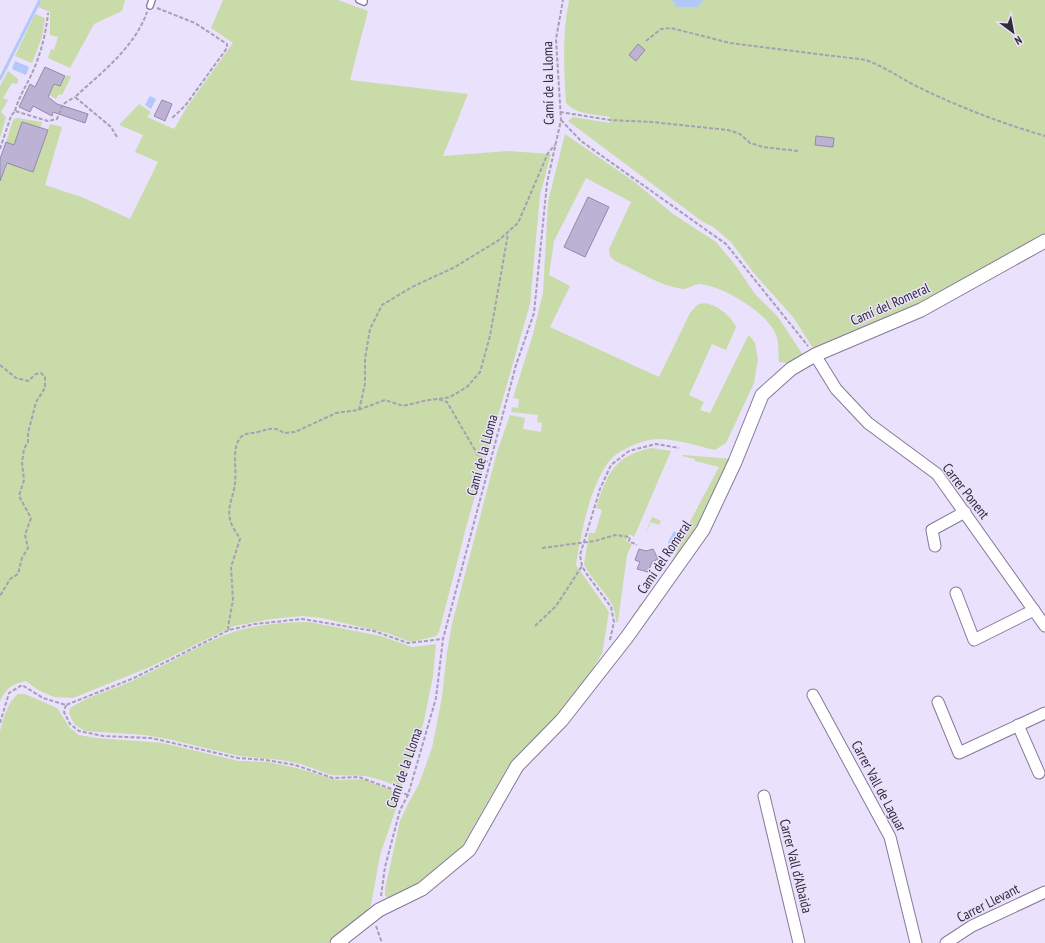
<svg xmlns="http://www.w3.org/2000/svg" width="1045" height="943" font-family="'PT Sans Narrow',sans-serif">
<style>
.green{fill:#c9dba8}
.water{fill:#b1c8f8}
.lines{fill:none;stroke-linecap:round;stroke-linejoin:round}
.stream{stroke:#b1c8f8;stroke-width:3}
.building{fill:#bcb2d3;stroke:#9389a8}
.service-casing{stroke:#857a99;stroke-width:8}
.minor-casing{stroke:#857a99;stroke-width:13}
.tertiary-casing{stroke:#857a99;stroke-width:15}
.path{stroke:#a69fb5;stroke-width:2;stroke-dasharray:4 2;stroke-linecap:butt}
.service{stroke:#fff;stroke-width:5.5}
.minor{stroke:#fff;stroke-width:11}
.tertiary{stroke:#fff;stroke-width:13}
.labels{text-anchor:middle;stroke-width:3;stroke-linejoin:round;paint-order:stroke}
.street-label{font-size:14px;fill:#312c39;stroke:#eae1fc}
</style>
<rect width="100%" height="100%" fill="#eae1fc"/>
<g class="green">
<polygon points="42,0 125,0 122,11 94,24 70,68 48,58 51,49 54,50 58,37 50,35 50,12 38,7"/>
<path d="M223,0H338L368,11L350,80L468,94L443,156L508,151L551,154L540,195L530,304L467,524L439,632L436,636L411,642L387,633L322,618L302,616L272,619L234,626L150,667L73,698L54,697L38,690L26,681C12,684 6,688 0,701V170L5,171L12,151L25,156L20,168L33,172L50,124L62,127L45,185L84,198L130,219L158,162L135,152L143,135L119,125L139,104L151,112L147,117L174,129L187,107L233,43L211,28Z"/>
<path d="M569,0H1045V233L926,301L816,351L813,348L793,317L753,272L731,242L712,226L703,222L568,121L573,117L610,123V117C595,114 577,115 566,103C564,69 562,34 569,0Z"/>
<polygon points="35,14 45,18 42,37 32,63 15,56"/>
<polygon points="8,71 18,79 18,82 17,84 12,83 3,98 8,100 1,112 6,117 0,138 0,86"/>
<polygon points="67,75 71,77 62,95 59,94 56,99 49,95 55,84 60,86"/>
<polygon points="17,118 42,122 40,128 22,122 14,145 6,142 13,120"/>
<path d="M565,134L636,183L673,214L716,242L736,266L755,294L778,317L803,355L788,363L779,362C778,354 779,345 777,338C771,314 723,286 700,284C694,284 688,289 683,289C659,286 637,270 615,261L610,256L609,249L631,202L586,178L554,241L549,275L570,286L550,327L659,377L690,313C692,311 694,308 696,306C708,296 732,316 736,327L726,350L712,344L689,395L704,402L700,410L710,413L748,336H750L755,343L758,359L754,383L726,443L715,450C697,446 677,439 658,439C643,439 615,451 607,464C589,490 581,534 576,565L609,612L602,654L594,666L597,667L568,703L507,768L460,850L428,878L392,900L385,896V889L400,821L408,804L419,784L432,748L442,697L447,652L452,624L497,452L510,415L525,418L523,429L541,432L542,423L537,422L538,415L511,412L512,407L518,408L519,399L513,398L533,334L543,293L548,202Z"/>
<path d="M651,448L671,451L634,537L629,534L626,541L632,544L627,555L618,622H616C616,597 594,586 584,564L589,533H595L602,510L596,508C607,474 614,456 651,448Z"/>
<polygon points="683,455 732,459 702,525 627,628 631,618 639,607 639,605 644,602 671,563 686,532 685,531 719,467 695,461 695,459 682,456"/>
<polygon points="652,517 661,521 659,525 651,522 645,534"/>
<path d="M309,622L381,636L412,647L436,644L433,676L424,721L401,788L381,780L365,776L331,775L301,764L281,760L239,756L172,740L145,735L85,731L75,725L69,714L70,708C90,695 113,690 134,680C167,665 209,638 243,629C265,624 287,622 309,622Z"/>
<path d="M18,694H25L57,708L70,728L79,735L96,738L163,743L239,761L267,762L297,768L337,780L362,779L393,791L399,800L380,855L371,905L364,914L328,943H0V731C4,717 7,703 18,694Z"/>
</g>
<g class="water">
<polygon points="672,0 703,0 698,7 677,7"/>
<polygon points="15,61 29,67 26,75 12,69"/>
<polygon points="150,96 156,99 151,109 145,105"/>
<polygon points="674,531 679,534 674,545 670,546 668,542"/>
</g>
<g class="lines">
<polyline class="stream" points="0,79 40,0"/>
</g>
<g class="building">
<polygon points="638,44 645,50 636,61 629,55"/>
<polygon points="45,67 65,76 60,86 54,84 48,97 57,104 88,114 85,123 53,112 52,116 33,106 30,112 19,107 30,84 35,87"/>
<polygon points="162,100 172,104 165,121 154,116"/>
<polygon points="22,122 48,130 33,172 7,163 0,181 0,159 6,142 14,145"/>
<polygon points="816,136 834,138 833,147 815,145"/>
<polygon points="588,197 609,207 585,257 564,247"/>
<polygon points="639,549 646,551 653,549 658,559 652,562 648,572 637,569 640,562 635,560"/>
</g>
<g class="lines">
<g class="service-casing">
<g id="service">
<polyline points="359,0 364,2 364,0"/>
<polyline points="150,6 152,0"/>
</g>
</g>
<g class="minor-casing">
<g id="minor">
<polyline points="815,355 836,389 868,423 937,474 1045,626"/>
<polyline points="935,546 932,530 965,512"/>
<polyline points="956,593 974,640 1034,610"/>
<polyline points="813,695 890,837 916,943"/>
<polyline points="938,702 959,753 1045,713"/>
<polyline points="1018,725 1039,773"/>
<polyline points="764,796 799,943"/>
<polyline points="946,943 972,926 1045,892"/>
</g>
</g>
<g class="tertiary-casing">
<polyline id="tertiary" points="337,943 379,910 422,889 469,850 517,766 562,720 627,637 703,530 735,462 762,395 791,369 815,355 921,310 1045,241"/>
</g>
<g class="path">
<polyline points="157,8 195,23 227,44 227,48 185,106 172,118"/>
<path d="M646,41L661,29L671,28L730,43L866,60C885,67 900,78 918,87C959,107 1001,123 1045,136"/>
<path d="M15,111C19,96 27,85 33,71C41,53 46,33 48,13"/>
<polyline points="560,112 610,120 652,122 728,130 740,134 750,143 763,147 798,151"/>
<polyline points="561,120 581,141 726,244 808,346"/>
<path d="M117,137L111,127L75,97C101,73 135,47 147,12"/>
<polyline points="0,149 11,116 15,111 48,121 57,119 63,104 75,97"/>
<polyline points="0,365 16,378 28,381 36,374 41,373 45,377 45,388 36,402 28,433 28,442 24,449 22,463 24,480 19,496 31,518 25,535 28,548 22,558 18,574 10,579 0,596"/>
<polyline points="439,399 450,397 467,387 480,372 490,336 508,234"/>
<polyline points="359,410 365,384 365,359 370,329 382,305 412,287 455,267 499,240 518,223 548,153 555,145"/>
<polyline points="542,548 595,541 615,535 630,537 629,541 637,545"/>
<polyline points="535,626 556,606 582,566"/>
<path d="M229,630L228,627L233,600L231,567L240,539C237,533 231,526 230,519C227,506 234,495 235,483C237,469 231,448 241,437C246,432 252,434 258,432C270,429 273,426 284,433L295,432L336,413L358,410L385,400L403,406L428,400L438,399L447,402L479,457L490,463"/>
<polyline points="610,640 614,622 611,607 586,573 582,566 580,555 600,489 611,465 629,451 656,444 679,448"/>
<polyline points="66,705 64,712 70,724 79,731 103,736 151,738 238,758 266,760 295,765 333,778 359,777 408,795"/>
<polyline points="0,723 9,693 22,685 43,698 66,705 134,678 229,630 255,624 302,619 374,631 408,643 443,639"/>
<polyline points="381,896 385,867 400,810 408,795 436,698 443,639 516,365 534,313 547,183 561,120 556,39 563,0"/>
<polyline points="376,926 382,943"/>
</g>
<use href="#service" class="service"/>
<use href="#minor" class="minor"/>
<use href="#tertiary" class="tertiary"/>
</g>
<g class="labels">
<g class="street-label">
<text transform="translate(548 83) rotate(-91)" y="5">Camí de la Lloma</text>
<text transform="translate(890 304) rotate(-24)" y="5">Camí del Romeral</text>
<text transform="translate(482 455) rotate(-75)" y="5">Camí de la Lloma</text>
<text transform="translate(966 491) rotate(52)" y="5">Carrer Ponent</text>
<text transform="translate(664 557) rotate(-56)" y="5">Camí del Romeral</text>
<text transform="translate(404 768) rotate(-71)" y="5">Camí de la Lloma</text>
<text transform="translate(879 786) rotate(62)" y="5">Carrer Vall de Laguar</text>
<text transform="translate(796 866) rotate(76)" y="5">Carrer Vall d'Albaida</text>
<text transform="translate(988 903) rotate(-27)" y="5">Carrer Llevant</text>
</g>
</g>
<g transform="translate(1013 32) rotate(148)" stroke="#eae1fc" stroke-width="3" paint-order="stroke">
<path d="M0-3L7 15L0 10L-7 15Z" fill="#312c39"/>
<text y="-6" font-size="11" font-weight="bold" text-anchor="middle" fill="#312c39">N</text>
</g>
</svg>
